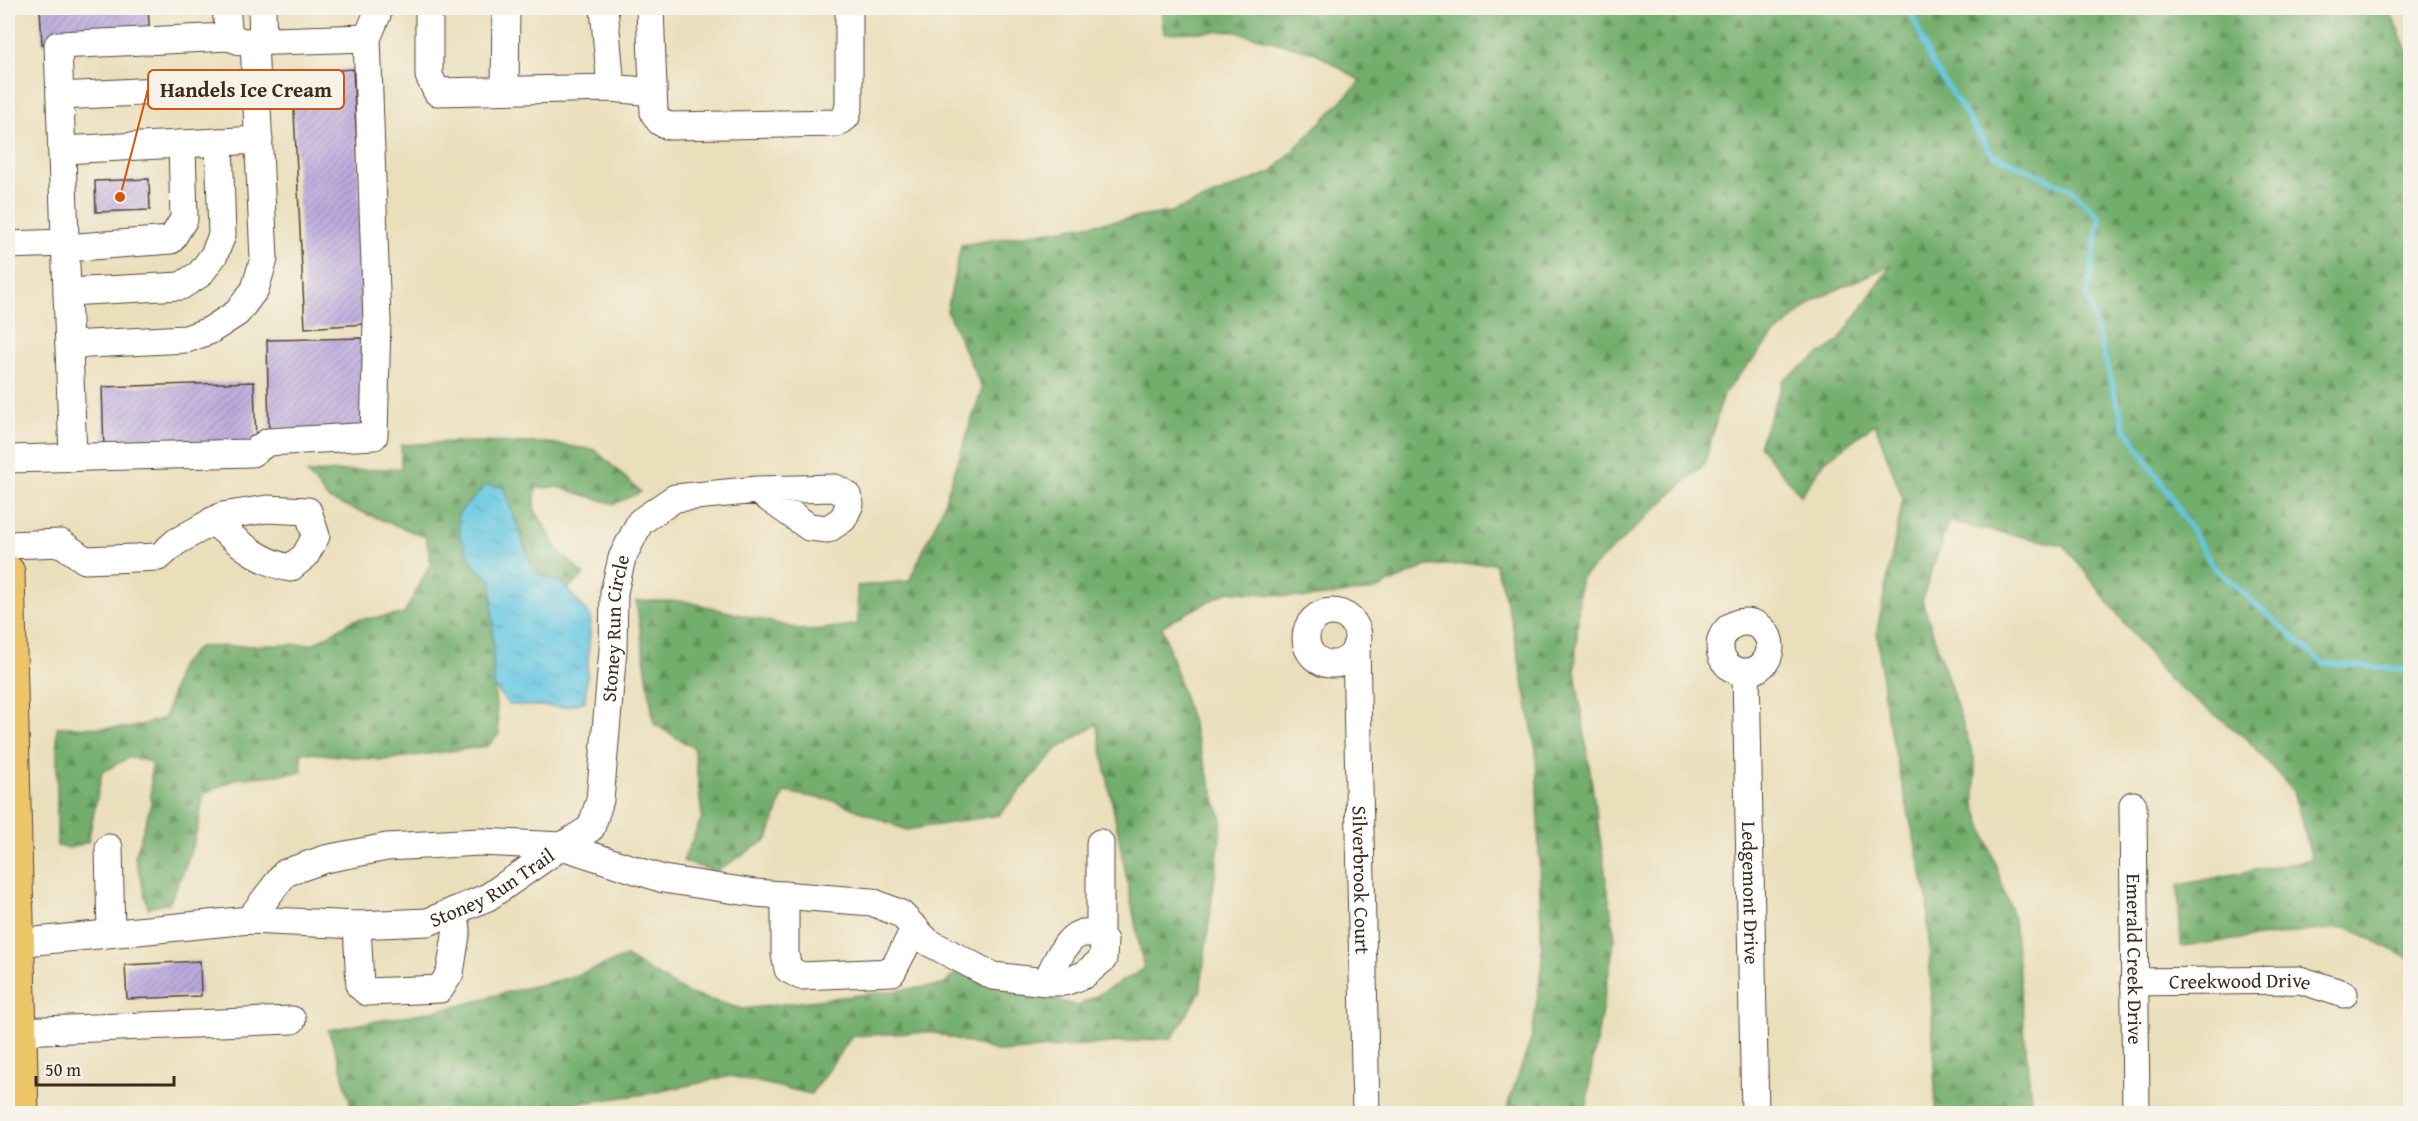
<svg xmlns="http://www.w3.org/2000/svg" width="2418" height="1121" font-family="'Gentium Book Plus',serif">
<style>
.forest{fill:url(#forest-firs);stroke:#576c46;stroke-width:1.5}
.water{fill:url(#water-ripples);stroke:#507880;stroke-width:1.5}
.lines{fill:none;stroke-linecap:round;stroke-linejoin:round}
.stream{stroke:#64c7e2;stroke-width:5}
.building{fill:url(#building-hatch)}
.minor-casing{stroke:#554536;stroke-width:29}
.major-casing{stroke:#554536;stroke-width:35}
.minor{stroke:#fff;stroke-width:27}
.major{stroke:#eec469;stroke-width:33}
.labels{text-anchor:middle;stroke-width:6;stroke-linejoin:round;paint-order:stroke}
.street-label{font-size:20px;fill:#3b2a1e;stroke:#f7f3e8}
.leader{fill:none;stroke:#d7540e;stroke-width:2}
.callout-dot{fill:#d7540e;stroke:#f7f3e8;stroke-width:2}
.callout{fill:#f7f3e8;stroke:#d7540e;stroke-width:2}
.callout-label{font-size:21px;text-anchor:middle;font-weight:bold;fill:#3b2a1e}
</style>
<defs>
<pattern id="forest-firs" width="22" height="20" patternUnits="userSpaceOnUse" patternTransform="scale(1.5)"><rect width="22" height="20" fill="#73ae6d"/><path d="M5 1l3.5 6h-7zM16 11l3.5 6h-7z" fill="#608e59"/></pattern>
<pattern id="water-ripples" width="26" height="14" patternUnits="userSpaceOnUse" patternTransform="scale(1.5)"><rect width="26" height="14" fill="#64c7e2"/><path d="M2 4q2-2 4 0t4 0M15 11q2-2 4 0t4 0" fill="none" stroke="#54a2b7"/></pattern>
<pattern id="building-hatch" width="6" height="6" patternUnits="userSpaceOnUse" patternTransform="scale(1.5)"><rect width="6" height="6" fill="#baa9de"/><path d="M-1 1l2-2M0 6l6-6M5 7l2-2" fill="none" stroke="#988ab3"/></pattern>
</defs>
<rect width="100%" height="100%" fill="#f7f3e8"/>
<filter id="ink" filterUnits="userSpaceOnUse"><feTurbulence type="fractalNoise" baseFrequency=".0167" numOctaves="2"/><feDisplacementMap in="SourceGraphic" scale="12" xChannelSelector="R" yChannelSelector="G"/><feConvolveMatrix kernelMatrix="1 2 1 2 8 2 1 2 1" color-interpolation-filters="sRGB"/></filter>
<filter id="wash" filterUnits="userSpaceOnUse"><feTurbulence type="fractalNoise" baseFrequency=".008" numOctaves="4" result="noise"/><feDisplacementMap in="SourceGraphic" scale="24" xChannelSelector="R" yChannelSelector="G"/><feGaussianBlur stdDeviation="1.35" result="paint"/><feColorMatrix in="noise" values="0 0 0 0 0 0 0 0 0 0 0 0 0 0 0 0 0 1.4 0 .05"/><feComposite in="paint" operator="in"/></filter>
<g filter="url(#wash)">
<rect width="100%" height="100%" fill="#eadfbb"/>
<g class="forest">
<polygon points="1161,8 2389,8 2410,58 2410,959 2347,927 2181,946 2178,885 2312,859 2293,791 2248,740 2168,679 2064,545 1948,522 1922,600 1975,761 1975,805 2014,919 2032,1113 1936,1113 1927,896 1885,707 1877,631 1903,499 1875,424 1825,461 1801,495 1759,446 1784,379 1838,342 1891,265 1816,299 1773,336 1723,394 1705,463 1580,579 1575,671 1615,938 1591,1071 1586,1113 1507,1113 1508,1104 1532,1037 1542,964 1536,749 1511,618 1495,563 1427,566 1375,590 1306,598 1229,591 1162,626 1222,821 1200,993 1172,1038 1000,1052 932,1032 852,1036 811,1094 731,1076 653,1093 587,1102 469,1113 353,1114 339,1060 328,1030 459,1006 500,994 568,978 626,957 687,993 742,1009 943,985 956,973 1078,1006 1144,969 1097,724 1057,749 999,815 906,830 835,801 784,792 768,839 715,872 683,861 702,817 694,748 654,724 636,601 684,601 808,631 858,624 857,586 909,581 941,512 982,389 947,311 961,245 1171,212 1272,172 1361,81 1314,52 1232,31 1164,33"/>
<path d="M450,442L549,443L595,450L641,492L614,504L557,487L536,488L534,508L559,551L584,575L567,589L562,583L534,572L503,487L470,502L458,514C461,545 467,561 492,580L494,687L499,734L488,746L383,760L301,752L302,772L236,779L203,794C200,832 186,869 169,903L148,908L135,857L151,804V762L130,757L102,772L88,842L71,848L57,846V727L129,728L165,718L179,667L198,647L313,644L354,620L404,614L431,563L426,537L328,499L307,473L401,468V445Z"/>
</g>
<polygon class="water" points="486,485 503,487 534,572 562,583 591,617 585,701 564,707 510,705 494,687 492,580 475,567 460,536 458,514"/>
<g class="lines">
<polyline class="stream" points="1910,8 1931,62 1992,154 2071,189 2100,217 2087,296 2124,426 2170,495 2213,566 2322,663 2410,670"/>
</g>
<g id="blocks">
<g class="building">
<polygon points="40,8 148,8 150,39 42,44"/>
<polygon points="353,69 366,324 305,328 292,73"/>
<polygon points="149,179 150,210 96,212 95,181"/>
<polygon points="366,338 368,433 269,435 267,340"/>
<polygon points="254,382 256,444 104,450 102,387"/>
<polygon points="200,961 201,996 127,999 125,965"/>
</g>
</g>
</g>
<g filter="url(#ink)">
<use href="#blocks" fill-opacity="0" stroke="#554536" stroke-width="1.5"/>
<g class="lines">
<g class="minor-casing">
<g id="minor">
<polyline points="262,8 263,42"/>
<polyline points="429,8 429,76 437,92 611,88 653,92"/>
<polyline points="604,8 611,88"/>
<polyline points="650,8 654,113 660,122 669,126 838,123 846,117 849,105 849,8"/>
<polyline points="367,38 377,15 377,8"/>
<polyline points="505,90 506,8"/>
<polyline points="60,96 256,86"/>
<polyline points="62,150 259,140"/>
<polyline points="8,245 65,243"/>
<polyline points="65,248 171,240 184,219 182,144"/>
<polyline points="67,292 181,286 200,274 214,255 222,235 219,142"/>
<polyline points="69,345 186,339 209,331 237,313 255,289 264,259 254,42"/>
<polyline points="73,458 58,45 229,37"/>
<polyline points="8,459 252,453 268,442 374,436 377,321 367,38 243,42 229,37 226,8"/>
<path d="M8,545L61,543L85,560L159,557L176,542L222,516L267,509L308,511L316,536L305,556L290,568C261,563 235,540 212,521"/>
<circle cx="1332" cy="638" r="26"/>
<circle cx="1745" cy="647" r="25"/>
<path id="s1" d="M1356,646L1366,1114"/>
<path id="s2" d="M1746,673L1755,1114"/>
<path id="s3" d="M2133,805L2136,1114"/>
<polyline points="109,848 111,933"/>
<polyline points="785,895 785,954 788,969 801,976 892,972 915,928"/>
<path id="s4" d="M249,920L285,873L325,859L387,847L480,842L562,846L591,828L600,800L613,650L614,592L622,558L640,522L675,498L757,490L809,527L828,529L843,519L850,504L847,495L835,488L757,490"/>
<polyline points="357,925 360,986 367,992 440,989 450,973 457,929 454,911"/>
<polyline points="1100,937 1100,843"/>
<path id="s5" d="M16,943L249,920L357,925L428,922L488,897L562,846L663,879L755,893L872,902L901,914L928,942L993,976L1046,982H1064L1084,975L1103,959L1104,941C1073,914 1058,960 1046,982"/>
<path id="s6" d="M2134,982L2300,980L2344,994"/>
<polyline points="19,1031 292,1020"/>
</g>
</g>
<g class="major-casing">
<polyline id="major" points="8,572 22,1114"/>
</g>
<use href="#minor" class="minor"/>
<use href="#major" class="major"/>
</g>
</g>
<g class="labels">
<g class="street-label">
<text dy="7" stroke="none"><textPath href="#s4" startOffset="576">Stoney Run Circle</textPath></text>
<text dy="7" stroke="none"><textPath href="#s1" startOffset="234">Silverbrook Court</textPath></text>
<text dy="7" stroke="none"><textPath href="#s5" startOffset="486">Stoney Run Trail</textPath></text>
<text dy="7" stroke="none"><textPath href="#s2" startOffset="220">Ledgemont Drive</textPath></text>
<text dy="7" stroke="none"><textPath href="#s3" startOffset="154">Emerald Creek Drive</textPath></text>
<text dy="7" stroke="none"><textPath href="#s6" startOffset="106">Creekwood Drive</textPath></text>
</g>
</g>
<path class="leader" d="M120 197L148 89"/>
<circle class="callout-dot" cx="120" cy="197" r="6"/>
<rect class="callout" x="148" y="70" width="196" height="39" rx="6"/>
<g class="callout-label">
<text x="246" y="97">Handels Ice Cream</text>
</g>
<rect width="2418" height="1121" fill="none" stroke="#f7f3e8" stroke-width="30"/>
<path d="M36 1076v9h138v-9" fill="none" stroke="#3b2a1e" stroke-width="3"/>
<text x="45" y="1076" font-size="18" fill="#3b2a1e" stroke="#f7f3e8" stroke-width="4.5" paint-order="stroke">50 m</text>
</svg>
